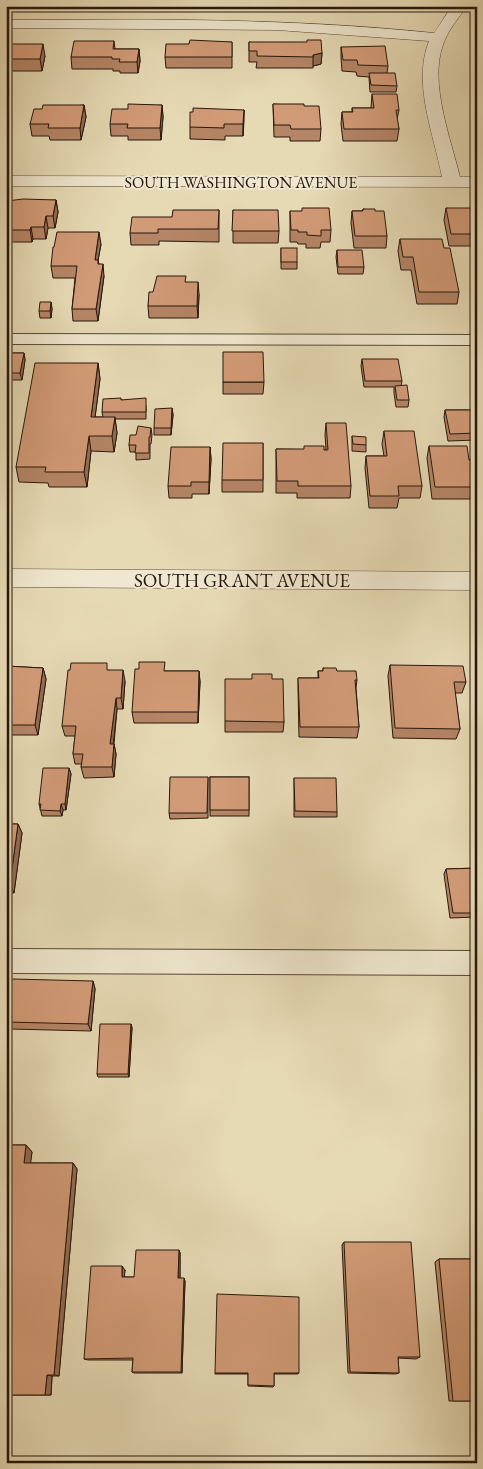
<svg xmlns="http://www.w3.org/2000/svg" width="483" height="1469" font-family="'EB Garamond',serif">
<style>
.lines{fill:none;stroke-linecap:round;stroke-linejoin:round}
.service-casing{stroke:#574736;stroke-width:2}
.minor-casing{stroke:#574736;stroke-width:1}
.service{fill:#efe7cf;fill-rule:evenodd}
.minor{fill:#efe7cf;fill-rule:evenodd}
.wall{fill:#b58566;stroke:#27160c}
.shaded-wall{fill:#936c53;stroke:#27160c}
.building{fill:#d29b77;stroke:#27160c}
.labels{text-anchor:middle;stroke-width:4;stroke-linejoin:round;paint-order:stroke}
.far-street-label{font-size:16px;fill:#27160c;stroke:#efe7cf}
.street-label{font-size:19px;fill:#27160c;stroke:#efe7cf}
</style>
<rect width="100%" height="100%" fill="#e6dab5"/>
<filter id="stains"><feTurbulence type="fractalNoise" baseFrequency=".004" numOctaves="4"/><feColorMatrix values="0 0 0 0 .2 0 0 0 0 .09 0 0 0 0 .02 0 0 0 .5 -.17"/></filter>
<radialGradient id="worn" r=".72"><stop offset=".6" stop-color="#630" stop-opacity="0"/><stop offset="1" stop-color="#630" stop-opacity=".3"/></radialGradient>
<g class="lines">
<g class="service-casing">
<g id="service">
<polygon points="6,334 477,335 477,345 6,344"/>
<polygon points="6,949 477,951 477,975 6,973"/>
</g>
</g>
<g class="minor-casing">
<g id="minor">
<path d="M452,6H467C458,19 448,30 443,45C429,83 451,139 460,177H477V187L6,186V176L442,177C434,135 412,83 429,41L277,30L6,28V20C149,19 291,18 434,33Z"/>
<polygon points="6,569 477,572 477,590 6,587"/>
</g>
</g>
<use href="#service" class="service"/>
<use href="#minor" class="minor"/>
</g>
<g class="wall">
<polygon points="114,41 115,49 139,49 140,61 138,73 120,73 120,71 113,71 113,69 72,69 71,57"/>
<polygon points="232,42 232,68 166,68 165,57 189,44"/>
<polygon points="249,42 322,53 321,64 313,66 313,68 256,68 257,62 249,62"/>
<polygon points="6,44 45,56 42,71 6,71"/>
<polygon points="341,47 388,66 387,73 397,86 396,92 370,92 369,77 357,76 356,72 342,71 341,58"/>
<polygon points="372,94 399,110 397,120 399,129 397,141 343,141 341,124 342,112 352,112 352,108 371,108"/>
<polygon points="273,104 304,106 321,129 320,141 290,141 290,137 274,137"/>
<polygon points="84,105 86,117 81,140 50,140 49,136 32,136 30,124 42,109"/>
<polygon points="162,105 163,117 161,140 128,140 128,136 111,136 110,124 128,109"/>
<polygon points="244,110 243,136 225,136 225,140 190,139 190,127"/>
<polygon points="56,200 58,212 55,228 48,228 46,239 33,239 32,242 6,242 6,203"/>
<polygon points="446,208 477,221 477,288 476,288 472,270 474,261 471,246 449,246 444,220"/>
<polygon points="363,209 375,211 387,236 386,248 354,248 351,223 352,211 362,211"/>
<polygon points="219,210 219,242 159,241 159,245 131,245 130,233 172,217"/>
<polygon points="233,210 279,231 278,243 233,243"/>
<polygon points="290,211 331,230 330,242 321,242 320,248 306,248 306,244 298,244 297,242 290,242"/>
<polygon points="400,239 459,292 457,304 417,304 411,270 401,270 398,251"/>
<polygon points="101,244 98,260 99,264 104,276 98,321 73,321 72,309 75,278 53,278 51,266"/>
<polygon points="281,248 297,262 297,269 281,269"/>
<polygon points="337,250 364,267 363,274 338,274 336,257"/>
<polygon points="186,282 199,294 198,318 149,318 148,306 153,292"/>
<polygon points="51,302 52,309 51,318 40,318 39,311"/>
<polygon points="6,353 24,353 25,360 22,380 6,380"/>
<polygon points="362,359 402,381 401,386 409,400 408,407 396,407 394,393 394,387 364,387 361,366"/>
<polygon points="98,363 100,379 95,417 103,417 102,412 121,400 146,405 146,419 115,419 117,433 114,452 91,451 87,487 49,487 48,483 19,482 16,467"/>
<polygon points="223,382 264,382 263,394 223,394"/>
<polygon points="172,408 173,415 171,435 154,435 154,428"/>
<polygon points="445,410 477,410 477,440 448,441 444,417"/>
<polygon points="326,423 351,486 350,498 297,498 297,493 276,493 276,449 326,450 325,435"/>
<polygon points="151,428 152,435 151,444 150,444 150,459 136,460 136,452 130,452 129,445 136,435"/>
<polygon points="384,431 422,486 420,498 399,498 397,508 369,508 365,468 366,456 384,456 382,444"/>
<polygon points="352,436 366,445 366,452 352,451"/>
<polygon points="263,443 263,492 222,492 222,480"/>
<polygon points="429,446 469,460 477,460 477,499 432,499 427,458"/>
<polygon points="210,447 211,459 209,494 192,494 192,498 169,498 168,486"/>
<polygon points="475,660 477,660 477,704 472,671"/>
<polygon points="390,665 466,682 462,693 455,693 460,729 456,739 393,738 388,676"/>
<polygon points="6,666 43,668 46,679 38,735 9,735 7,746 6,746"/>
<polygon points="323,668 337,671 357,680 356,688 359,727 357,738 299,737 298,689 298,678 318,678 318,671 323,671"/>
<polygon points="108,670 125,681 123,709 117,709 114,744 116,754 114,777 84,778 81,767 82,764 75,764 73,754 75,736 65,736 62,726"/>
<polygon points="165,671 199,671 200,682 198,723 134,723 132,712"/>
<polygon points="272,679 284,722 283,732 225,732 225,721"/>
<polygon points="69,768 71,774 66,810 63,810 62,816 42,816 39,804"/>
<polygon points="208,777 208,818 170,819 169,813"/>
<rect x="210" y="777" width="39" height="39"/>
<polygon points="294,778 337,812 337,817 294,817"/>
<polygon points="6,824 18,824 22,833 14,893 6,893"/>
<polygon points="477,868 477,917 450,918 444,874 446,869"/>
<polygon points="93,981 95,989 91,1031 10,1029 6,1023 6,1015"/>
<polygon points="131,1024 132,1028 129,1077 98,1077 97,1074"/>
<polygon points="6,1145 26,1145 32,1152 30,1163 73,1163 77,1169 59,1376 52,1376 51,1395 6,1395"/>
<polygon points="475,1149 477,1149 477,1185 473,1152"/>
<polygon points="344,1242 420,1357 416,1359 398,1358 399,1373 396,1374 348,1373 342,1245"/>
<polygon points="179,1250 180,1253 180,1278 185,1281 182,1373 134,1373 132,1372 133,1360 88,1360 84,1359 125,1270 124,1277 134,1277"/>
<polygon points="439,1259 477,1259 477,1401 449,1401 435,1262"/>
<polygon points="215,1373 299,1373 298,1374 274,1374 274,1386 273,1387 248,1386 248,1374 215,1374"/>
</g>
<g class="shaded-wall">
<polygon points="43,44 45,56 42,71 40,59"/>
<polygon points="139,49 140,61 138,73 137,62"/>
<polygon points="322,53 321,64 313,66 313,55"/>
<polygon points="84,105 86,117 81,140 80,128"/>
<polygon points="162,105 163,117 161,140 160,128"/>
<polygon points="244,110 244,121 243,136 243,124"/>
<polygon points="6,114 8,123 6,128"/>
<polygon points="56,200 58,212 55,228 53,216"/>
<polygon points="46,216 48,228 46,239 44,227"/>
<polygon points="31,227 33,239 32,242 30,230"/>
<polygon points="99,232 101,244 96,272 95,260"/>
<polygon points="103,264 104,276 98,321 96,309"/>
<polygon points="198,282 199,294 198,318 197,306"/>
<polygon points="51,302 52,309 51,318 50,311"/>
<polygon points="24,353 25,360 22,380 20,373"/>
<polygon points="98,363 100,379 93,433 91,417"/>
<polygon points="172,408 173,415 171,435 171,428"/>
<polygon points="115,417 117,433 114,452 112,436"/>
<polygon points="89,436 91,451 87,487 84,472"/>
<polygon points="210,447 211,459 209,494 209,482"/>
<polygon points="43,668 46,679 38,735 35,725"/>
<polygon points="123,670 125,681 123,709 121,698"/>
<polygon points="199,671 200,682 198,723 198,712"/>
<polygon points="116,698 117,709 112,754 110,744"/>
<polygon points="6,728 9,735 7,746 6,744"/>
<polygon points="114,744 116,754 114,777 112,767"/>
<polygon points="69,768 71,774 66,810 65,804"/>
<polygon points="61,804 63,810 62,816 60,811"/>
<polygon points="18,824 22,833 14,893 10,884"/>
<polygon points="93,981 95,989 91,1031 88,1024"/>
<polygon points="131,1024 132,1028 129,1077 128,1074"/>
<polygon points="26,1145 32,1152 30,1169 24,1163"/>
<polygon points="73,1163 77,1169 59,1376 54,1375"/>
<polygon points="179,1250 180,1253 180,1281 178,1278"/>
<polygon points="122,1266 125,1270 124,1280 122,1277"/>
<polygon points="184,1278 185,1281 182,1373 181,1372"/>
<polygon points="47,1375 52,1376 51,1395 45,1395"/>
</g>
<g class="building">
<polygon points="190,40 232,42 232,57 165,57 166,44 189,44"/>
<polygon points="307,40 321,40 322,53 313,55 313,57 257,56 257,51 249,51 249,42 307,42"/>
<polygon points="74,41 114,41 113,49 139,49 137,62 119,62 120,59 112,59 112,57 71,57"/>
<polygon points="6,44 43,44 40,59 6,59"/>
<polygon points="385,46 388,66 358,65 357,60 343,60 341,47"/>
<polygon points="369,73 395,73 397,86 371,85"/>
<polygon points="372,94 397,94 399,110 396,110 399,129 344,129 342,112 353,112 352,108 374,108"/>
<polygon points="128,104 162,105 160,128 127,128 128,124 110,124 112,109 128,109"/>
<polygon points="273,104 304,104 304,106 319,106 321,129 291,129 290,125 274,125"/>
<polygon points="43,105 84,105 80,128 48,128 49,124 30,124 34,109 42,109"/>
<polygon points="193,108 244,110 243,124 224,124 224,128 190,127 190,112 193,112"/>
<polygon points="23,199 56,200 53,216 46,216 44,227 31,227 30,230 6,230 7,201"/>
<polygon points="302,208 329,208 331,230 321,230 321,236 307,235 307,232 298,232 298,230 291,230 290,211 302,211"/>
<polygon points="446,208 474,208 477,221 477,250 473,234 451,234"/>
<polygon points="363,209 375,209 375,211 384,211 387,236 355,236 352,211 363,211"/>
<polygon points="173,210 219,210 218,229 158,229 158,233 130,233 132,217 172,217"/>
<polygon points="233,210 278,210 279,231 232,231"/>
<polygon points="57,232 99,232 95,260 98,260 98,264 103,264 96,309 72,309 77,266 51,266 53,247 54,247"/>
<polygon points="400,239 442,239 444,248 450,248 459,292 419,292 413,257 403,257"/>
<rect x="281" y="248" width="16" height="14"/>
<polygon points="337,250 362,250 364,267 338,267"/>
<polygon points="475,258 477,258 477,268"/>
<polygon points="157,276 186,276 185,282 198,282 197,306 148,306 149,292 153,292"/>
<polygon points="40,302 51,302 50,311 39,311"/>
<polygon points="223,352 263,352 264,382 223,382"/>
<polygon points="6,353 24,353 20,373 6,373"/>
<polygon points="362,359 398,359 402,381 365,381"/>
<polygon points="35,363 98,363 91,417 115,417 112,436 89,436 84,472 45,472 46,467 16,467"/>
<polygon points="407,385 409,400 397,400 395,386"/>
<polygon points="121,398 121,400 146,398 146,412 102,412 103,399"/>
<polygon points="172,408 171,428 154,428 155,409"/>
<polygon points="445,410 477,410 477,433 450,434"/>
<polygon points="326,423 346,423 351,486 298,486 298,481 277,481 276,449 304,449 304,446 324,446 324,450 328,450"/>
<polygon points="138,426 151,428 150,437 149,437 149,453 135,453 136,445 129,445 130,435 136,435"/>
<polygon points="384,431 414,431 422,486 398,486 399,496 370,496 366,456 387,456"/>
<polygon points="352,436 366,437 366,445 353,444"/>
<polygon points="223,443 263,443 263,480 222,480"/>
<polygon points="429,446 467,446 469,460 477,460 477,487 435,487"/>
<polygon points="171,447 210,447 209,482 191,482 191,486 168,486"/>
<polygon points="139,662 165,662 164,671 199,671 198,712 132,712 135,669 139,669"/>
<polygon points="71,663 107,663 107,670 123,670 121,698 116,698 110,744 114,744 112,767 81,767 83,754 73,754 76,726 62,726 68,670 70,670"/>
<polygon points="390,665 463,666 466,682 454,682 460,729 395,728"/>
<polygon points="6,666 43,668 35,725 6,725"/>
<polygon points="323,668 336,668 337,671 356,671 357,680 355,680 359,727 300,727 298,678 319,678 318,671 323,671"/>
<polygon points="252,674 272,674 272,679 283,679 284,722 225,721 225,679 252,679"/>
<polygon points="43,768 69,768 65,804 61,804 60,811 40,810 41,804 39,804"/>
<polygon points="170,777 208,777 207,813 169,813"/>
<rect x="210" y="777" width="39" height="33"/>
<polygon points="294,778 336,778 337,812 295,811"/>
<polygon points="6,824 18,824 10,884 6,884"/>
<polygon points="477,868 477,913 453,913 446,869"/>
<polygon points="12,979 93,981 88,1024 6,1022 6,1015"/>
<polygon points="100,1024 131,1024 128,1074 97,1074"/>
<polygon points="6,1145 26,1145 24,1163 73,1163 54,1375 47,1375 45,1395 6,1395"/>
<polygon points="475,1149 477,1149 477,1160"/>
<polygon points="344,1242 411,1242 420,1357 398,1357 399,1373 350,1372"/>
<polygon points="136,1250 179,1250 178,1278 184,1278 181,1372 132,1372 133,1358 84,1359 91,1266 122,1266 122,1277 134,1277"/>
<polygon points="439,1259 477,1259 477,1401 453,1401"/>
<polygon points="217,1294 299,1297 299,1373 274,1373 274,1386 248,1385 248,1373 215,1373"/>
</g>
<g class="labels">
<g class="far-street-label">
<text x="241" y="188">SOUTH WASHINGTON AVENUE</text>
</g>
<g class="street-label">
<text x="242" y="587">SOUTH GRANT AVENUE</text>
</g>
</g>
<rect width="483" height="1469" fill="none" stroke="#e6dab5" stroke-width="25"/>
<rect x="8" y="8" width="468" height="1454" fill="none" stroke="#27160c" stroke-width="2.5"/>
<rect x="12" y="12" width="458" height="1444" fill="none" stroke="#27160c"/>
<rect width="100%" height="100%" filter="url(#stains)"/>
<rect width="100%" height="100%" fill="url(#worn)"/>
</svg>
